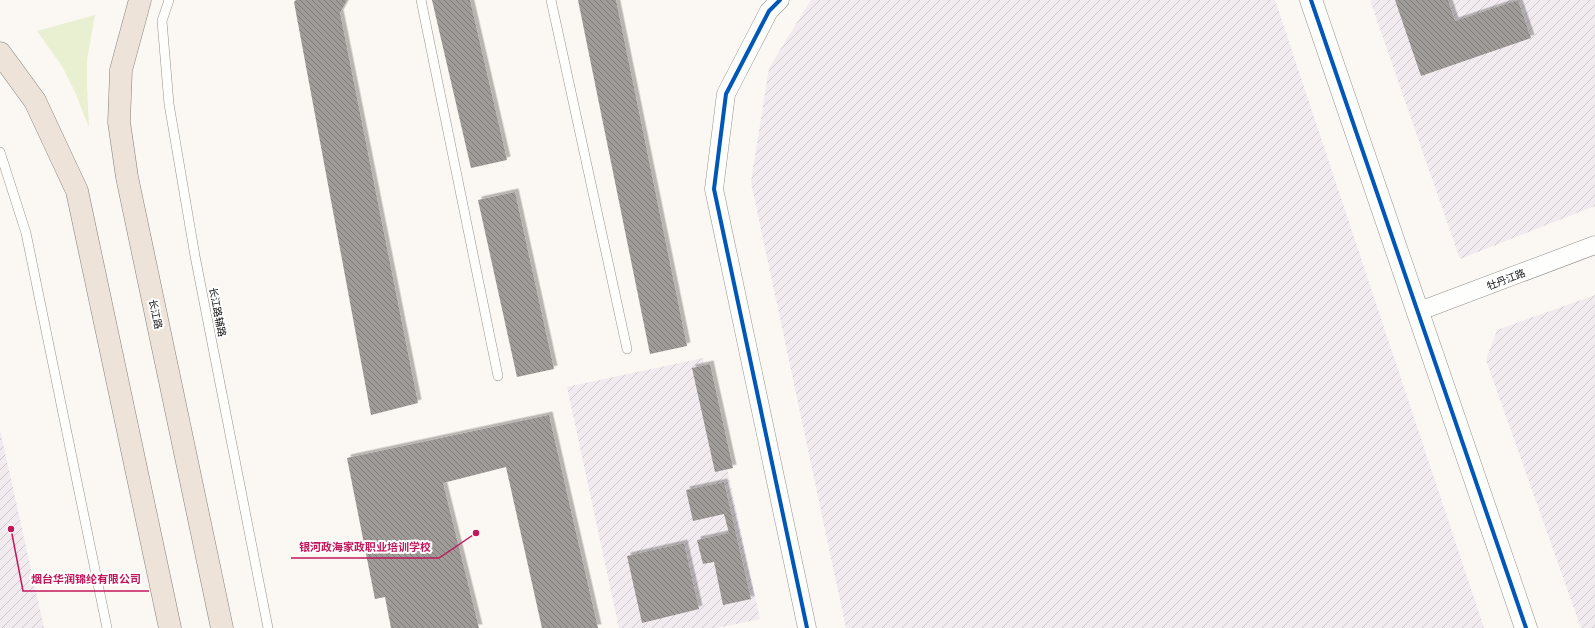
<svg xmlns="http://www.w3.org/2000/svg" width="1595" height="628" font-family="'Noto Serif','Noto Sans SC',serif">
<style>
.industrial{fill:url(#industrial-furrows)}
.grass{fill:#e9f0d1}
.building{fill:url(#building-back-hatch);filter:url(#shadow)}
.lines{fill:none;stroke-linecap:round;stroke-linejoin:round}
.service-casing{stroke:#949290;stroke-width:10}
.minor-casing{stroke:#949290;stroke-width:19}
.tertiary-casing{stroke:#949290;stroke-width:23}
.primary-casing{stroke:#81807d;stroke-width:23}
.service{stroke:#fefefd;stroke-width:9}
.minor{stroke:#fefefd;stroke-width:18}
.tertiary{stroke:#fefefd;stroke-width:22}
.primary{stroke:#ede3d8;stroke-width:22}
.cycleway-casing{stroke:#fff;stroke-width:6}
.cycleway{stroke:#0057b8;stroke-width:4}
.labels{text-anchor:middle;stroke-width:4;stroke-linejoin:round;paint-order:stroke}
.street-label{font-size:10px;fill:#0d0d0d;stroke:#fff}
.leader{fill:none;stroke:#c2185b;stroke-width:1.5}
.callout-dot{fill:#c2185b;stroke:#fff;stroke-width:1.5}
.callout-label{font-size:11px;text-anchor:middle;font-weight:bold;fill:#c2185b;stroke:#fff;stroke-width:4;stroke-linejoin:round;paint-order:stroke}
</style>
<defs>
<pattern id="industrial-furrows" width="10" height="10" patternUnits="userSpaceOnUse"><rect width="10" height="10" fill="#f1ebef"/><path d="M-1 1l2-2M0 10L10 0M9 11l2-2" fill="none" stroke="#cdc8cc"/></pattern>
<pattern id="building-back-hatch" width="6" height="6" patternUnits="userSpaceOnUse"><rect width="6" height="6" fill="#9e9b98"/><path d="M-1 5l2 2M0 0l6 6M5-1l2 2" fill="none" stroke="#7f7d7a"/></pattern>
<filter id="shadow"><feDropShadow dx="3.5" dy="-3.5" stdDeviation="0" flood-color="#0004"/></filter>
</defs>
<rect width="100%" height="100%" fill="#fbf7f2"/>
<g class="industrial">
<polygon points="811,0 1275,0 1484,628 846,628 751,182 769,68"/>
<polygon points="1370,0 1595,0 1595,206 1460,259"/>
<polygon points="1595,295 1595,628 1581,628 1486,360 1497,330"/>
<polygon points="703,358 760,619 717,628 619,628 567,387"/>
<polygon points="0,430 44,628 0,628"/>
</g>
<polygon class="grass" points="95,15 87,59 87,86 89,128 75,92 62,66 37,31"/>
<g class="building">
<polygon points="296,0 347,0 340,13 418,403 371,415 294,2"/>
<polygon points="432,0 470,0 507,160 471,168"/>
<polygon points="578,0 616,0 687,346 650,354"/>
<polygon points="1395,0 1448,0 1455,21 1518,0 1531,38 1421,76"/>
<polygon points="515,192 554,369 517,377 478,200"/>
<polygon points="710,364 733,468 715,472 692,368"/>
<polygon points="549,415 598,628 542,628 506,467 443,483 479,628 391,628 385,597 375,599 347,458"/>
<polygon points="724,482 751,599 723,605 714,562 703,564 697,540 729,533 724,514 693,521 686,490"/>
<polygon points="684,543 699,609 642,623 627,556"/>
</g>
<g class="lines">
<g class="service-casing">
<g id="service">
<polyline points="169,0 162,21 169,104 195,256 268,628"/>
<polyline points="421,0 498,376"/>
<polyline points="551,0 627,349"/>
<polyline points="0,152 26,233 107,628"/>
</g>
</g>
<g class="minor-casing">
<g id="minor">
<polyline points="780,0 769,11 726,94 714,189 807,628"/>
<polyline points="1417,312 1595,245"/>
</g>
</g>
<g class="tertiary-casing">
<polyline id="tertiary" points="1311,0 1526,628"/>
</g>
<g class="primary-casing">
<g id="primary">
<polyline points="140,0 121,70 119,122 127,177 222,628"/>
<polyline points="0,53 35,101 77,191 170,628"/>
</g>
</g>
<use href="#service" class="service"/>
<use href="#minor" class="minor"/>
<use href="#tertiary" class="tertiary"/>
<use href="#primary" class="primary"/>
<g class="cycleway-casing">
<g id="cycleway">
<polyline points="780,0 769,11 726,94 714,189 807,628"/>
<polyline points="1311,0 1526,628"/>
</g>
</g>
<use href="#cycleway" class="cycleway"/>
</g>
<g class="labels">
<g class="street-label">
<text transform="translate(1506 279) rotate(-21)" y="4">牡丹江路</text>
<text transform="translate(218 312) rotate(79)" y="4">长江路辅路</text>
<text transform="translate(156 314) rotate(78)" y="4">长江路</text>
</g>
</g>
<path class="leader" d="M476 533L439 558H291M11 529L23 591H149"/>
<g class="callout-dot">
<circle cx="476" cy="533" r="4"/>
<circle cx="11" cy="529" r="4"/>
</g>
<g class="callout-label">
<text x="365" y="551">银河政海家政职业培训学校</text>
<text x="86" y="583">烟台华润锦纶有限公司</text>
</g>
</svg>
